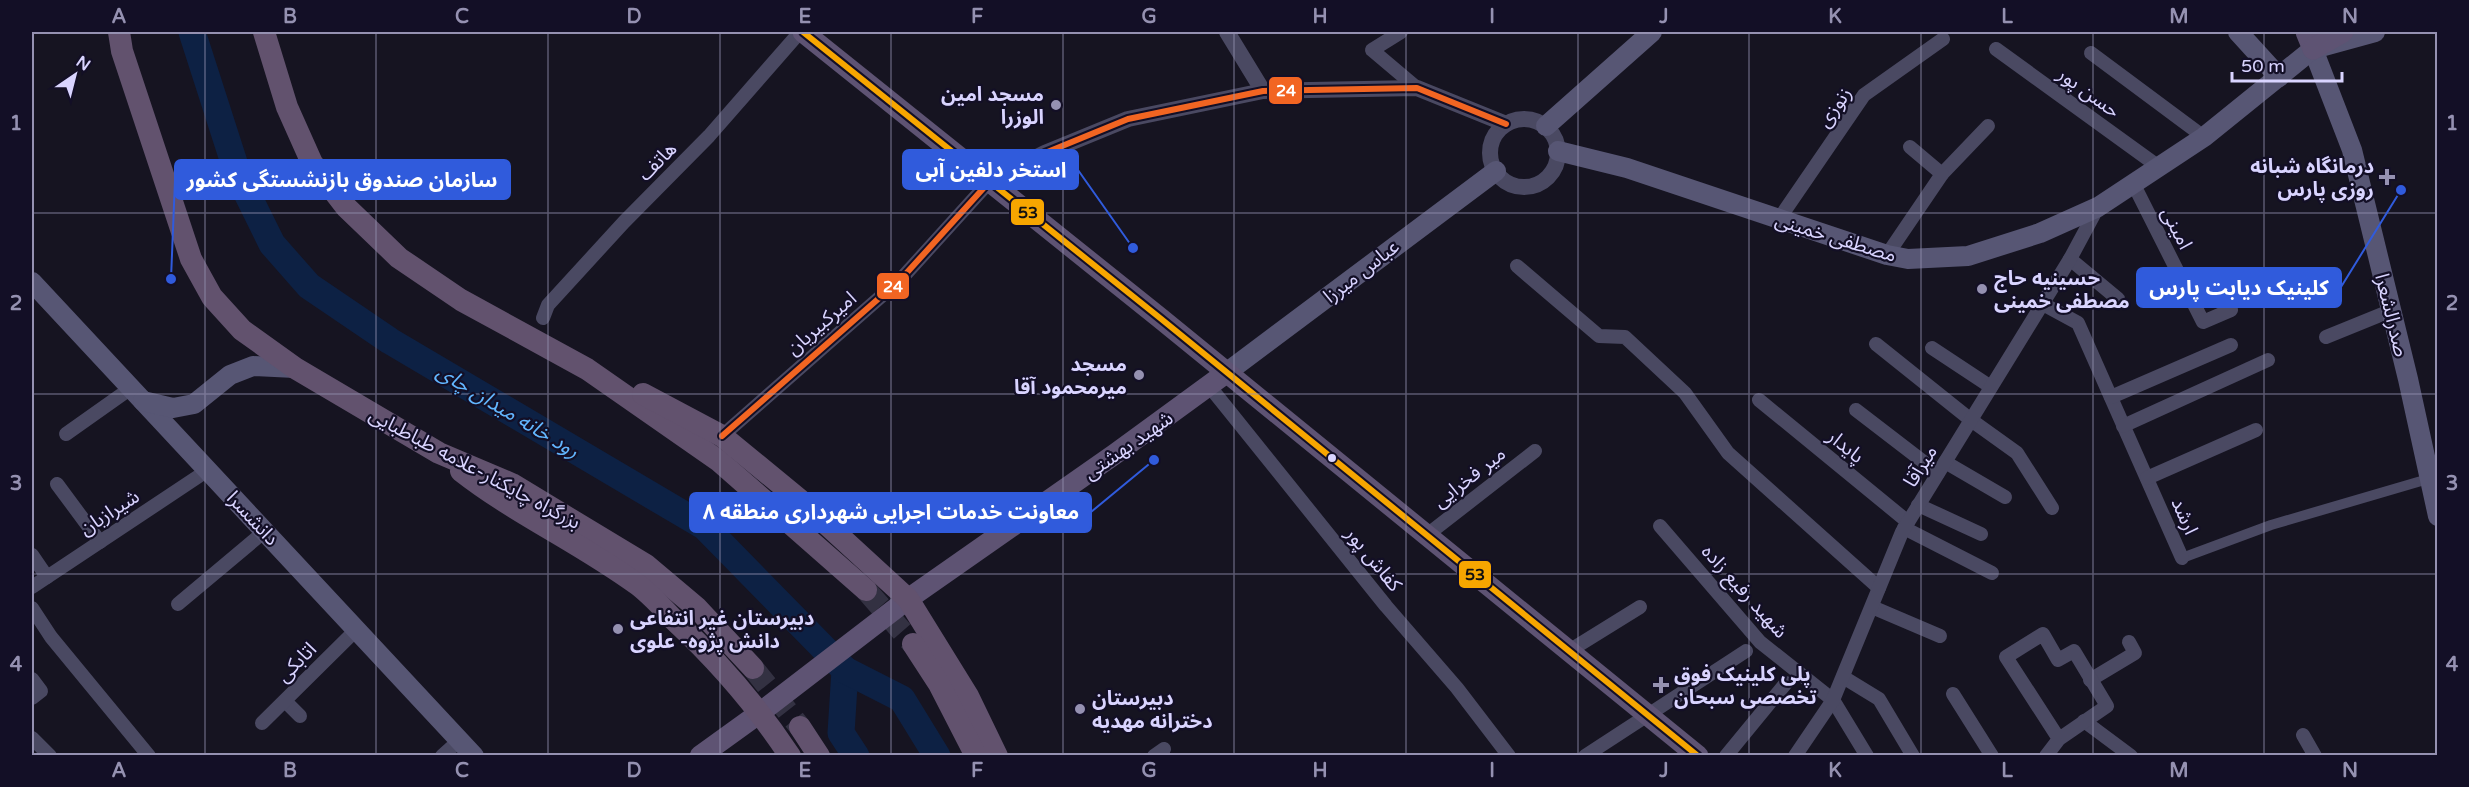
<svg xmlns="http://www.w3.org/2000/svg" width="2469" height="787" font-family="'Varela Round','Noto Sans Arabic',sans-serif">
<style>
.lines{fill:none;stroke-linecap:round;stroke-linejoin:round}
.river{stroke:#0d2144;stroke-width:27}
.trunk-tunnel{stroke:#333142;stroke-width:22;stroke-dasharray:22 11;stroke-linecap:butt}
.pedestrian{stroke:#4a4962;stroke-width:10}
.minor{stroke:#4a4962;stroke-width:14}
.tertiary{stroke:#4a4962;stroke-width:16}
.secondary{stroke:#575674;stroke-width:20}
.primary{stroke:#5e5373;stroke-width:21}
.trunk{stroke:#62526e;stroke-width:22}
.bus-1-casing{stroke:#130f26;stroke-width:10}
.bus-2-casing{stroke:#130f26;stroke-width:10}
.bus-1{stroke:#f7a600;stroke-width:6}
.bus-2{stroke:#f26522;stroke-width:6}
.grid{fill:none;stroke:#9591b1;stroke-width:1.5;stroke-opacity:0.55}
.poi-dot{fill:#9591b1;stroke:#130f26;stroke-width:2}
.bus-dot{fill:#d9d4ff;stroke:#130f26;stroke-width:2}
.labels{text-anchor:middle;stroke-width:4.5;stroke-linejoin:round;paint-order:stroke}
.street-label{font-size:20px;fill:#d9d4ff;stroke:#130f26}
.poi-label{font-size:20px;font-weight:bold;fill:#d9d4ff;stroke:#130f26;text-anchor:start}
.water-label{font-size:21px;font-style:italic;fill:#62b6ff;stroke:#130f26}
.leader{fill:none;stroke:#305bdc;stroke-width:2}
.callout-dot{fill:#305bdc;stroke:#130f26;stroke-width:2}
.callout{fill:#305bdc;stroke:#305bdc;stroke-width:2}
.callout-label{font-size:21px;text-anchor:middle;font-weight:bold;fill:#fff}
.line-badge{stroke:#130f26;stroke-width:2}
.badge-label{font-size:16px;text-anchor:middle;font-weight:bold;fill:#fff}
.pale-badge-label{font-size:16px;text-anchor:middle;font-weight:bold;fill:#111}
.neatline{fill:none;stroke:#9591b1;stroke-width:2}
.grid-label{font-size:20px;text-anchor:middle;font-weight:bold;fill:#9591b1}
</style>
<rect width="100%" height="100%" fill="#161421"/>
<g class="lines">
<g class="river">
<polyline points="192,32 238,175 272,244 309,286 390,341 705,527 845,670 841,733 856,756"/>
<polyline points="845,670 902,699 937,756"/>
</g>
<g class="trunk-tunnel">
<polyline points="866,590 913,644"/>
<polyline points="753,668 800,727"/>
</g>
<polyline class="pedestrian" points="2182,558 2271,525 2428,479"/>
<g class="minor">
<polyline points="1401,32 1372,50 1417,88"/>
<polyline points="1996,49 2159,167"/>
<polyline points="2091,53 2204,137"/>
<polyline points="1942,174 1988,126"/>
<polyline points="2134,185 2203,322 2231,310"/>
<polyline points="1779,219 1864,95 1943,39"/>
<polyline points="1887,255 1942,174 1910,147"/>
<polyline points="2070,259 2118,299"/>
<polyline points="1517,266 1599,336 1625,337 1685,393 1728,453 1879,588"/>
<polyline points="2043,304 2078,323 2182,558"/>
<polyline points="543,318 548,305 624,222 709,136 800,32"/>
<polyline points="2326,337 2390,311"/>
<polyline points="1876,344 1971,420 2017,453 2052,508"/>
<polyline points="1932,348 1991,387"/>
<polyline points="1210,387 1386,606 1457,688 1509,756"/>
<polyline points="2111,397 2231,345"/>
<polyline points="1759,400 1908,522"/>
<polyline points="1856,410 1938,473"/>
<polyline points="2123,426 2268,360"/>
<polyline points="66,434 131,388"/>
<polyline points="722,436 902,278 990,181"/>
<polyline points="1945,462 2005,497"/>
<polyline points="2147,478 2256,430"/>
<polyline points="57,484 100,542"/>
<polyline points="1918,505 1981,534"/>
<polyline points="1660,526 1760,642 1833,700 1867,756"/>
<polyline points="1904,528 1992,573"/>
<polyline points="1427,535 1535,451"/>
<polyline points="32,555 47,577"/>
<polyline points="32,587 208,470"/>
<polyline points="178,604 265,531"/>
<polyline points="1872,607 1940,636"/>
<polyline points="32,608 51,637 149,756"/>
<polyline points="1569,651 1640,607"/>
<polyline points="1843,677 1879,699 1913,756"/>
<polyline points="32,679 41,691 32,698"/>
<polyline points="2090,680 2135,653 2129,642"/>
<polyline points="1953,694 1992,756"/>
<polyline points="285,701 300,716"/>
<polyline points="2084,721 2131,756"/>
<polyline points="262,723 357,629"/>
<polyline points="2303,735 2315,756"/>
<polyline points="32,738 50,756"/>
<polyline points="442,756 461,739"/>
<polyline points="1154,756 1164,749"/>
<polyline points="1585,756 1746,651"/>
<polyline points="1726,756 1786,683"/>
<polyline points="1795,756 1833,700 1902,532 2070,259 2098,207"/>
<polyline points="2046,756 2059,739 2107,706 2074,651 2058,660 2043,634 2006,657 2059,739"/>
</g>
<g class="tertiary">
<polyline points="1227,32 1263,91"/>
<circle cx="1524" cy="153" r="34"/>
<polyline points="990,181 1045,153 1128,119 1263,91 1417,88 1506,124"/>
</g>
<g class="secondary">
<polyline points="2238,32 2279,77"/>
<polyline points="2313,49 2352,150 2408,379 2438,516"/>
<polyline points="1546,126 1652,32"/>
<polyline points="1558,151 1627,168 1887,255 1908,259 1968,256 2040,233 2098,207 2204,137 2313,49 2375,32"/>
<polyline points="32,282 474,756"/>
<polyline points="1226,373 1496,171"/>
<polyline points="143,401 173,408 194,404 230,375 253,366 295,368"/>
</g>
<g class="primary">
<polyline points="803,32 1160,318 1698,756"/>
<polyline points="2306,32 2313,49"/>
<polyline points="2313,49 2343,32"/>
<polyline points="700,756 761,712 908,599 1115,454 1226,373"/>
</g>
<g class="trunk">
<polyline points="119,32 122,51 191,259 212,297 242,330 295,368 439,453 512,484 646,565 697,608 753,668"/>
<polyline points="264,32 287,107 312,163 346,207 399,258 461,300 587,369 719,461 866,590"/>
<polyline points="643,394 722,436 800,500 908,599 968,696 997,756"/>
<path d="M461,471C516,514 581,543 638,585C651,595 663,608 674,620C718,661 757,706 790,756"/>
<polyline points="913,644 939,684 976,756"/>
<polyline points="800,727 819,756"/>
</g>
<g class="bus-1-casing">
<polyline id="bus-1" points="803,32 1160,318 1698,756"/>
</g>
<g class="bus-2-casing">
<polyline id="bus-2" points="722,436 902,278 990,181 1045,153 1128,119 1263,91 1417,88 1506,124"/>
</g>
<use href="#bus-1" class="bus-1"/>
<use href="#bus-2" class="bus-2"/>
</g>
<path class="grid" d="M205,32V756M376,32V756M548,32V756M720,32V756M891,32V756M1063,32V756M1234,32V756M1406,32V756M1578,32V756M1749,32V756M1921,32V756M2093,32V756M2264,32V756M32,213H2438M32,394H2438M32,574H2438"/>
<g class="poi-dot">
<circle cx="1056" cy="105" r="6"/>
<path d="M2384 168h6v6h6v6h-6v6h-6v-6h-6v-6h6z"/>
<circle cx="1982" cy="289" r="6"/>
<circle cx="1139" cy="375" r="6"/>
<circle cx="618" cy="629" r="6"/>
<path d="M1658 676h6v6h6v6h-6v6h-6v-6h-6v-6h6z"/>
<circle cx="1080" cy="709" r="6"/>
</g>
<circle class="bus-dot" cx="1332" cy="458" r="5"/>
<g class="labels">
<g class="street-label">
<text transform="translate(2089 92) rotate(36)" y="7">حسن پور</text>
<text transform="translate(1834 107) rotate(-55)" y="7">زنوزی</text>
<text transform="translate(657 161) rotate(-45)" y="7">هاتف</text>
<text transform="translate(2177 228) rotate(63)" y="7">امینی</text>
<text transform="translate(1836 237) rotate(17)" y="7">مصطفی خمینی</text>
<text transform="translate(1361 271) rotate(-38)" y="7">عباس میرزا</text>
<text transform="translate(2392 315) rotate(76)" y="7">صدرالشعرا</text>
<text transform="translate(821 323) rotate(-41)" y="7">امیرکبیریان</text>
<text transform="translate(1128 445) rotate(-35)" y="7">شهید بهشتى</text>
<text transform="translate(1846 446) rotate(39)" y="7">پایدار</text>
<text transform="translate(1920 466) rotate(-58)" y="7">میرآقا</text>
<text transform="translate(475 468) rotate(28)" y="7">بزرگراه چایکنار-علامه طباطبایی</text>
<text transform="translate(1469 477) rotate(-38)" y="7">میر فخرایی</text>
<text transform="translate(109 512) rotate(-33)" y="7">شیرازبان</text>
<text transform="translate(2185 516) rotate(66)" y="7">ارشد</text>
<text transform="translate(253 518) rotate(47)" y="7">دانشسرا</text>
<text transform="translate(1374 559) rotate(51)" y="7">کفاش پور</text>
<text transform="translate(1745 591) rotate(48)" y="7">شهید رفیع زاده</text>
<text transform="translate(296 662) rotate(-45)" y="7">اتابکی</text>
</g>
<g class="poi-label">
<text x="1044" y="101" text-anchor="end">مسجد امین<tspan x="1044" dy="23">الوزرا</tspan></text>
<text x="2374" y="173" text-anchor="end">درمانگاه شبانه<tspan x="2374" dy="23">روزی پارس</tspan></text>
<text x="1994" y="285">حسینیه حاج<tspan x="1994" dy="23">مصطفی خمینی</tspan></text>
<text x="1127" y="371" text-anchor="end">مسجد<tspan x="1127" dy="23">میرمحمود آقا</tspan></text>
<text x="630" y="625">دبیرستان غیر انتفاعی<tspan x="630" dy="23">دانش پژوه- علوی</tspan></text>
<text x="1674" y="681">پلی کلینیک فوق<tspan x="1674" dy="23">تخصصی سبحان</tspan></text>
<text x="1092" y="705">دبیرستان<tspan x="1092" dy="23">دخترانه مهدیه</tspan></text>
</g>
<g class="water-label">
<text transform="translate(508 411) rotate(31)" y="7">رود خانه میدان چای</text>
</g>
</g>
<path class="leader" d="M1133 248L1078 170M171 279L175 180M2401 190L2341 287M1154 460L1091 512"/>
<g class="callout-dot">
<circle cx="1133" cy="248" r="6"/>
<circle cx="171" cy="279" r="6"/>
<circle cx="2401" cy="190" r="6"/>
<circle cx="1154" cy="460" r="6"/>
</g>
<g class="callout">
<rect x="903" y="150" width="175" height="39" rx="6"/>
<rect x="175" y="160" width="335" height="39" rx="6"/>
<rect x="2137" y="268" width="204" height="39" rx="6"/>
<rect x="690" y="493" width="401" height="39" rx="6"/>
</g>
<g class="callout-label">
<text x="991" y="177">استخر دلفین آبی</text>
<text x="342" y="187">سازمان صندوق بازنشستگی کشور</text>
<text x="2239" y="295">کلینیک دیابت پارس</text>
<text x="891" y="519">معاونت خدمات اجرایی شهرداری منطقه ۸</text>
</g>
<g class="line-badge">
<rect x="1268" y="76" width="35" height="29" rx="6" fill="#f26522"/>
<rect x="1010" y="198" width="35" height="28" rx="6" fill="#f7a600"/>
<rect x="876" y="272" width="34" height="28" rx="6" fill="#f26522"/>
<rect x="1458" y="560" width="34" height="29" rx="6" fill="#f7a600"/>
</g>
<g class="badge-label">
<text x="1286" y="96">24</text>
<text x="893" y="292">24</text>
</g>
<g class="pale-badge-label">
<text x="1028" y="218">53</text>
<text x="1475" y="580">53</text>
</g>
<rect width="2469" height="787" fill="none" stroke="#130f26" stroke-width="66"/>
<g transform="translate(75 75) rotate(35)" stroke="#130f26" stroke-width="4.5" paint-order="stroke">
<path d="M0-4.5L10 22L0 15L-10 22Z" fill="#d9d4ff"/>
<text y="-9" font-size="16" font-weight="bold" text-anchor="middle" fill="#d9d4ff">N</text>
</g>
<path d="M2232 72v9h110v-9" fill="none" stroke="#d9d4ff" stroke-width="3"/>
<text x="2241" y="72" font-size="18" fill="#d9d4ff" stroke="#130f26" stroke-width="4.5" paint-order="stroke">50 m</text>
<rect x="33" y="33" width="2403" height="721" class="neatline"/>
<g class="grid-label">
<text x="119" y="23">A</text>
<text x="290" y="23">B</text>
<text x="462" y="23">C</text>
<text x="634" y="23">D</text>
<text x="805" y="23">E</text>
<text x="977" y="23">F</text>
<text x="1149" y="23">G</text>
<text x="1320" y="23">H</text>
<text x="1492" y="23">I</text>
<text x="1664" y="23">J</text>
<text x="1835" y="23">K</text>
<text x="2007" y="23">L</text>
<text x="2179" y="23">M</text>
<text x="2350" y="23">N</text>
<text x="16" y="130">1</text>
<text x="2452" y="130">1</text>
<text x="16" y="310">2</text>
<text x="2452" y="310">2</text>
<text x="16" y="490">3</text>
<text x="2452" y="490">3</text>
<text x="16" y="671">4</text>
<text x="2452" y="671">4</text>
<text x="119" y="777">A</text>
<text x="290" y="777">B</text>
<text x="462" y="777">C</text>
<text x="634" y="777">D</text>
<text x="805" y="777">E</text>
<text x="977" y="777">F</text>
<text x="1149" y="777">G</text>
<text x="1320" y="777">H</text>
<text x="1492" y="777">I</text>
<text x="1664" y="777">J</text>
<text x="1835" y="777">K</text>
<text x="2007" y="777">L</text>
<text x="2179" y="777">M</text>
<text x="2350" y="777">N</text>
</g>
</svg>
